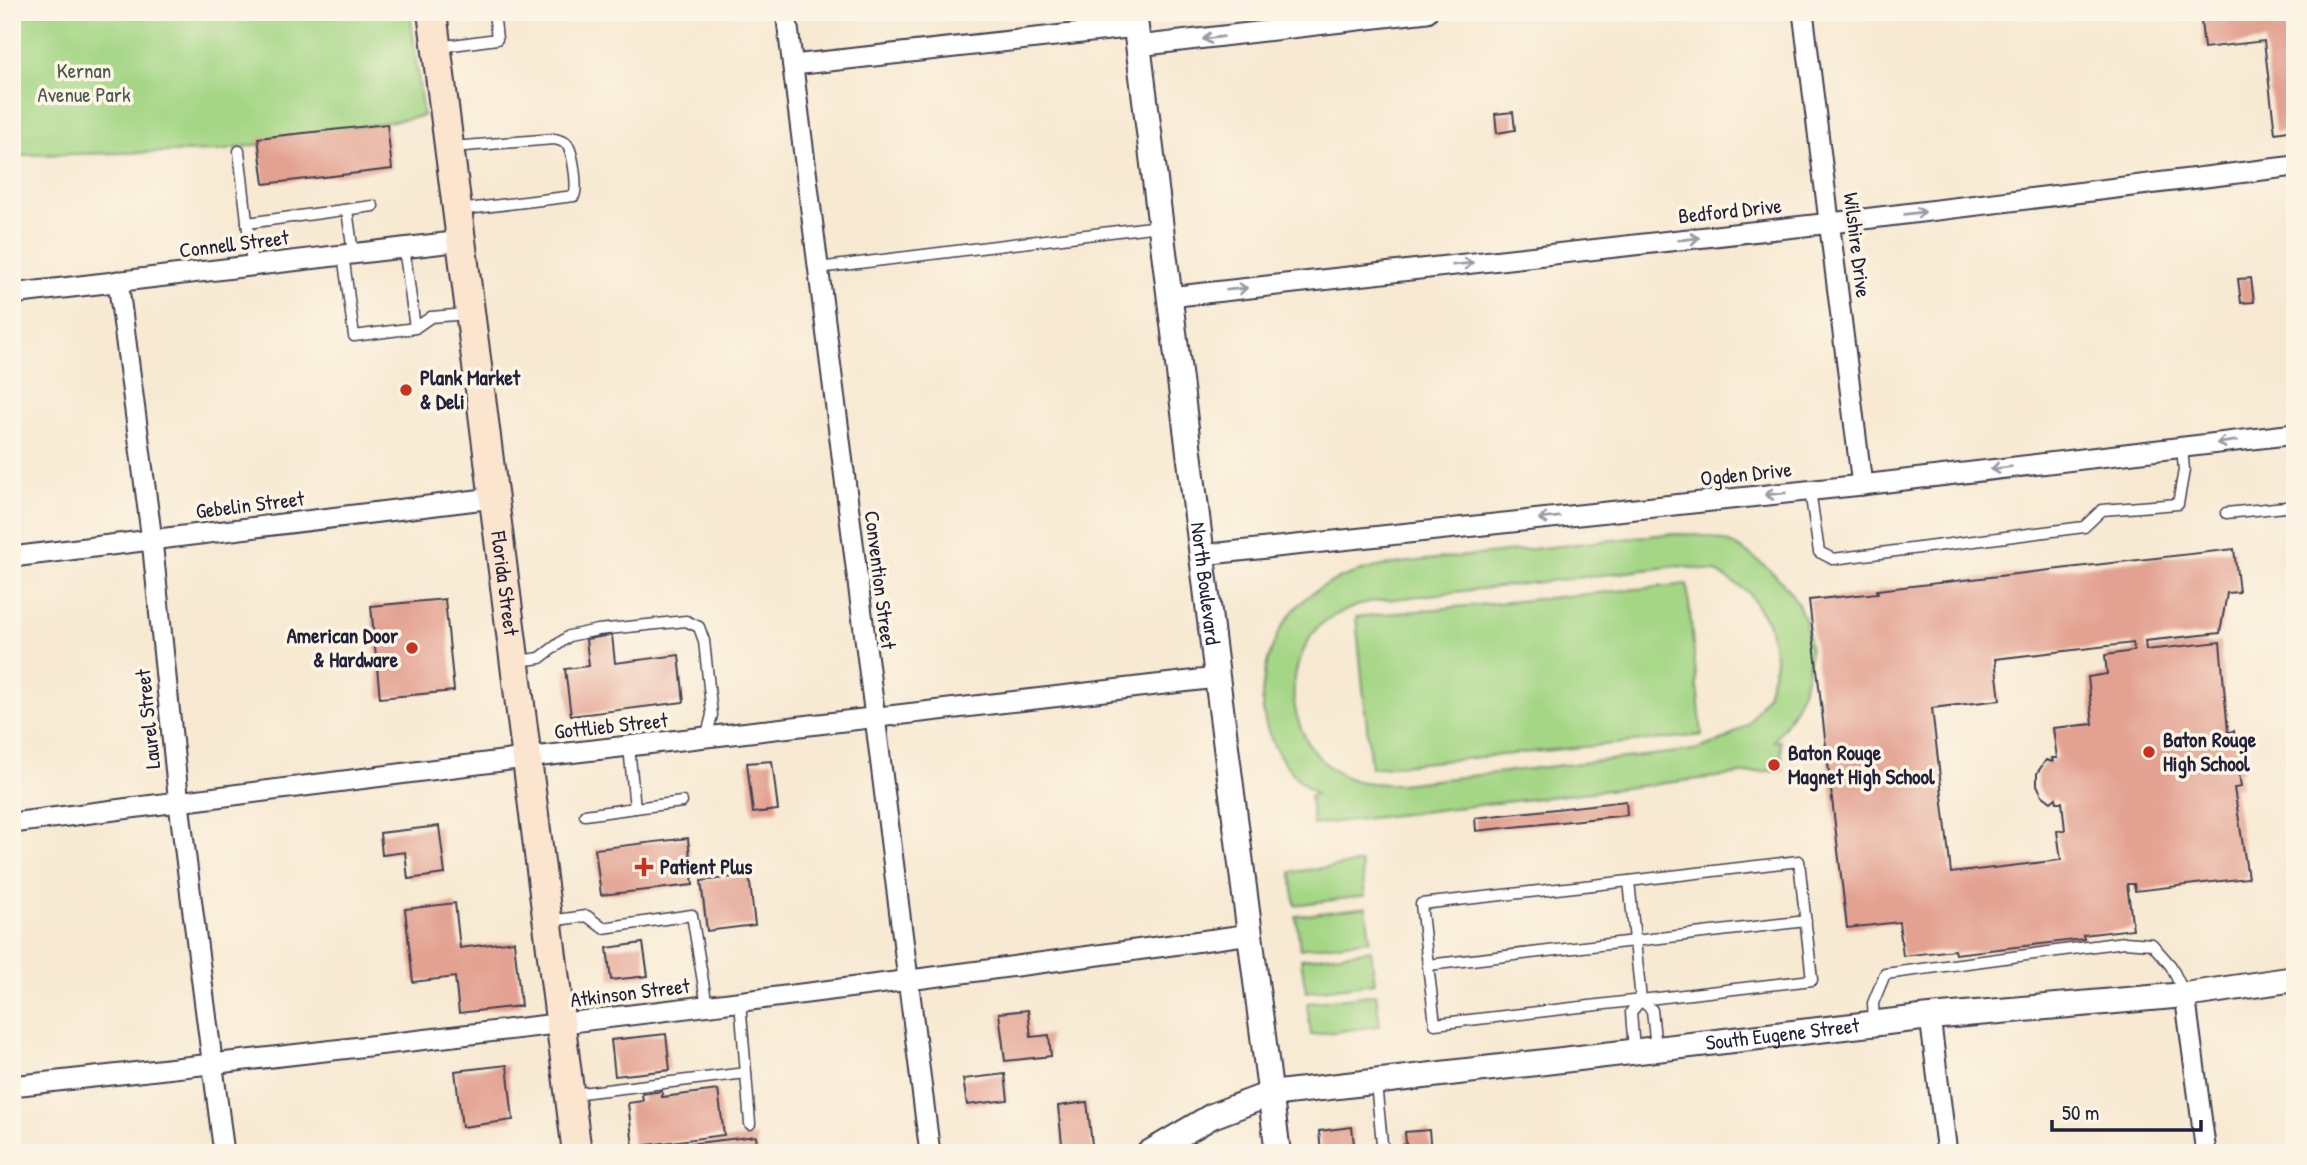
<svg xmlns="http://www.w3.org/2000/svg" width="2307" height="1165" font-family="'Patrick Hand',sans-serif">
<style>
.green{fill:#a4d685;stroke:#637c60;stroke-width:2;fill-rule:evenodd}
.building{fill:#e3a191;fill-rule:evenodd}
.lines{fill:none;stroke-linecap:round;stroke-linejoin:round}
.service-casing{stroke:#424052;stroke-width:13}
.minor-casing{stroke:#424052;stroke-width:23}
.tertiary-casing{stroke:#424052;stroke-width:28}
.secondary-casing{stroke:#424052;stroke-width:32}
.service{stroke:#fff;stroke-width:10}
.minor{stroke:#fff;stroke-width:19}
.tertiary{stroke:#fff;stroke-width:24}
.secondary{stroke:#fce5cf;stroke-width:28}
.oneway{stroke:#9c9ca7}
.poi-dot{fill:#c8321e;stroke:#fcf5e5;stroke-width:2.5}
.labels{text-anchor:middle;stroke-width:7;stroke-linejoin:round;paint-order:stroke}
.park-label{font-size:21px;fill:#495851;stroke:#fcf5e5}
.street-label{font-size:21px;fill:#22223b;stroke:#fcf5e5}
.poi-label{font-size:21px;font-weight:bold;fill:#22223b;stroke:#fcf5e5;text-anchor:start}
</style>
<rect width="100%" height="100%" fill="#fcf5e5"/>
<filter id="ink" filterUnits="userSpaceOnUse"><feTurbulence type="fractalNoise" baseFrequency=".0143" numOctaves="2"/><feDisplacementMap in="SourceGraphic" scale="14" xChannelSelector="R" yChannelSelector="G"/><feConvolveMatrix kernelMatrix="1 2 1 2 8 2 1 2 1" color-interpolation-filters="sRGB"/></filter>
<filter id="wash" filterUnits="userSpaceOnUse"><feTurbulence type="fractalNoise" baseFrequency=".00686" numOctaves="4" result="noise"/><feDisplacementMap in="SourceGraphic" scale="28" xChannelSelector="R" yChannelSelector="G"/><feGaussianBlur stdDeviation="1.57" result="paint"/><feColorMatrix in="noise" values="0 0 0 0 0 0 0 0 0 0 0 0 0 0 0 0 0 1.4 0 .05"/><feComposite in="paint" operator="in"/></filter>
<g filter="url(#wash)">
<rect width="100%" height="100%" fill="#f7e9d2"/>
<g class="green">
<polygon points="12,12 410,12 423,116 220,151 29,155 12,157"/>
<path d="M1666,534C1686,534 1705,534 1724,541C1739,546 1753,556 1765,566C1827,617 1819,681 1774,741H1780L1783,769L1313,825L1310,796L1316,794C1282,770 1257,727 1263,685C1267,652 1281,619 1307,597C1354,559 1440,560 1497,553C1553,547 1610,540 1666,534ZM1678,566L1715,571L1748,592L1769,624L1776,662L1767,695L1748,724L1722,741L1694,750L1400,784C1386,784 1371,784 1357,781C1310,768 1284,712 1297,668C1302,653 1309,635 1320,625C1335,613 1351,608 1369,602Z"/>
<polygon points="1687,584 1702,735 1371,768 1356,617"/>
<polygon points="1361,863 1365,896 1295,905 1291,872"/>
<polygon points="1366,907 1370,940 1300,949 1296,916"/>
<polygon points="1371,950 1375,983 1306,992 1301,959"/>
<polygon points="1376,994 1380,1026 1311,1035 1307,1003"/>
</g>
<g id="blocks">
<g class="building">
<polygon points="2200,12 2295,12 2295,130 2275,133 2264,41 2204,48"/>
<polygon points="1513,112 1515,130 1497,133 1495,114"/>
<polygon points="387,124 392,169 264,184 258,138"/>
<polygon points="2251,278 2254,302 2241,303 2238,279"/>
<path d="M2234,549L2239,592L2227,593L2220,633L2145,641L2146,650L2220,642L2228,732L2234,731L2236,745H2240L2243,773H2239L2241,787L2234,788L2248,878L2135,891L2134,884H2127L2133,929L2083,935L2084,939L1955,954L1954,950L1903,956L1899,922L1847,928L1809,600L1878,593L1877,590ZM2133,643L2134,651L2105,655L2107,674L2088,677L2093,724L2053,728L2057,758H2052L2053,762L2046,760L2037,773V785L2042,795L2051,802L2056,798L2057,802H2062L2065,830L2057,831L2061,860L1951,873L1932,708L2000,700L1995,659Z"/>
<polygon points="445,599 454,691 380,698 371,606"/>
<polygon points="612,635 615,663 679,655 684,702 571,716 565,669 589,666 586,639"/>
<polygon points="772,761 778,810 753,813 747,763"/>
<polygon points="1626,801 1627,815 1476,831 1475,818"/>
<polygon points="439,826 445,874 408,879 405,852 382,855 380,833"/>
<polygon points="688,838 693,885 601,895 595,849"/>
<polygon points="749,875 755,925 707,931 701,881"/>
<polygon points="455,903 460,948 514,941 521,1006 459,1013 455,977 413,982 405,909"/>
<polygon points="643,943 648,976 611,980 607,948"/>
<polygon points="1028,1010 1031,1037 1049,1035 1051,1056 1005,1061 999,1013"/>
<polygon points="666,1034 670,1070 615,1076 611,1040"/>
<polygon points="507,1065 513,1120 462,1127 455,1071"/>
<polygon points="1005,1074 1008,1100 967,1105 963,1079"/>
<polygon points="718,1090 724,1135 633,1147 628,1103 643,1101 642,1094 662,1091 662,1097"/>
<polygon points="1087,1102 1093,1153 1063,1153 1058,1106"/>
<polygon points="1352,1127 1355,1153 1321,1153 1319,1131"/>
<polygon points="1429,1130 1431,1153 1399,1153 1398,1145 1406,1144 1405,1132"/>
<polygon points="756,1136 758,1153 680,1153 680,1145"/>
</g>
</g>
</g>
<g filter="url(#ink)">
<use href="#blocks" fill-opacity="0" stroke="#424052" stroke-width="2"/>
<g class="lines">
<g class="service-casing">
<g id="service">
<polyline points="438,47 497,39 494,12"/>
<path d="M452,147L554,139C556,139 564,142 566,143C573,149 578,187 574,196L566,197L459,210"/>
<polyline points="239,151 252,265"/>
<polyline points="347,210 353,253"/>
<polyline points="247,223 373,206"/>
<polyline points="343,254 354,336 415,328 404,247"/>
<polyline points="818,268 1159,226"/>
<polyline points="415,328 431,317 467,314"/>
<polyline points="1810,490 1819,552 1833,559 2084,527 2102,510 2178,504 2184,470 2182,447"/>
<polyline points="2226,513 2295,506"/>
<polyline points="518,661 540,658 569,636 598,630 686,621 699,627 704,641 712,715 706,738"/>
<polyline points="635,808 682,802"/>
<polyline points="585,815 635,808 629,747"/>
<polyline points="549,921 587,916 603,928 692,915 707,1006"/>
<polyline points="1428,965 1421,904 1629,881"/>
<polyline points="1641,1000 1629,881 1799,861 1812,980 1435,1024 1428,965 1806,921"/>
<polyline points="740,1002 746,1073"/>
<polyline points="1874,1022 1873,1003 1885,974 2124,942 2152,944 2171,966 2185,995"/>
<polyline points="1634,1051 1631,1012 1641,1000 1652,1010 1656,1048"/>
<polyline points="1376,1084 1383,1153"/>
<polyline points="573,1094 746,1073 750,1124"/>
</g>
</g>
<g class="minor-casing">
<g id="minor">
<polyline points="786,12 930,1153"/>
<polyline points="1803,12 1862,485"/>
<polyline points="1138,46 1427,12"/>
<polyline points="793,65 1136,27"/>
<polyline points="118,281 152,540 179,804 224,1153"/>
<polyline points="12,294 462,241"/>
<polyline points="1169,297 1831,223 2295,166"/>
<polyline points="1201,555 1862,485 2295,434"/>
<polyline points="12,557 493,498"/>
<polyline points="12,823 525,758 1216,678"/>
<polyline points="2185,995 2206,1153"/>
<polyline points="1930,1017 1947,1153"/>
<path d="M12,1086C426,1041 839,992 1251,934"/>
</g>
</g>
<g class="tertiary-casing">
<g id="tertiary">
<path id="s1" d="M1134,12C1182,392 1228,773 1278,1153"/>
<path id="s2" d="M1149,1153L1212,1116L1270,1094L1930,1017L2185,995L2295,979"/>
</g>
</g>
<g class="secondary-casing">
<g id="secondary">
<path id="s3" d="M432,12L577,1153"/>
</g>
</g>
<use href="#service" class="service"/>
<use href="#minor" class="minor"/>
<use href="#tertiary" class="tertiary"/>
<use href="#secondary" class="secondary"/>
</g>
<defs><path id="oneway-shaft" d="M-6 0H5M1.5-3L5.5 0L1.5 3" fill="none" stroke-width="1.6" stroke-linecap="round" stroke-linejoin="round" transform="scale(1.75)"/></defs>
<g class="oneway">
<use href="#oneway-shaft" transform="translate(1213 38) rotate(173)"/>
<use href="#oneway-shaft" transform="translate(1915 213) rotate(-7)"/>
<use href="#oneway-shaft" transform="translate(1689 239) rotate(-6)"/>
<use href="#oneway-shaft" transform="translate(1463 264) rotate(-6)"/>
<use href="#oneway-shaft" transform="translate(1237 289) rotate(-6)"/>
<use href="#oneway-shaft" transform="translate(2227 442) rotate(173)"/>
<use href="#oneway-shaft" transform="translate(2001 468) rotate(173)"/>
<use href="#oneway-shaft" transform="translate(1775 494) rotate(174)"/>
<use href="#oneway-shaft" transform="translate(1549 518) rotate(174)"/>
</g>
</g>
<g class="poi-dot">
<circle cx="406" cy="390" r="7"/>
<circle cx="412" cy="648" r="7"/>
<circle cx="2149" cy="752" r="7"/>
<circle cx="1774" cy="765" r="7"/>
<path d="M640.5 856.5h7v7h7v7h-7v7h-7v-7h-7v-7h7z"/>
</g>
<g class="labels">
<g class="park-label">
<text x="84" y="78">Kernan<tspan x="84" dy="24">Avenue Park</tspan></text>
</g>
<g class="street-label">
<text transform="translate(1730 211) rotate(-6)" y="7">Bedford Drive</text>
<text transform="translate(234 244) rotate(-7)" y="7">Connell Street</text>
<text transform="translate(1857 245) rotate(83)" y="7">Wilshire Drive</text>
<text transform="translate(1746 474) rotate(-6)" y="7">Ogden Drive</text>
<text transform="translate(250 505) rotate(-7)" y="7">Gebelin Street</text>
<text transform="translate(880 580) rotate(83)" y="7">Convention Street</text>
<text dy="7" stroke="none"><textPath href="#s3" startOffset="576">Florida Street</textPath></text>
<text dy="7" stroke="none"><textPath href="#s1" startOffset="576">North Boulevard</textPath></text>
<text transform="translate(148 719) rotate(-96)" y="7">Laurel Street</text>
<text transform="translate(611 726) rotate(-6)" y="7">Gottlieb Street</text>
<text transform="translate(630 993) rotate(-7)" y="7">Atkinson Street</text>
<text dy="7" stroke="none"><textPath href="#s2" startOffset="651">South Eugene Street</textPath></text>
</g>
<g class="poi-label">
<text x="420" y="385">Plank Market<tspan x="420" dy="24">&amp; Deli</tspan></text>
<text x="398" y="643" text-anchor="end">American Door<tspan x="398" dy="24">&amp; Hardware</tspan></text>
<text x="2163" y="747">Baton Rouge<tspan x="2163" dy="24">High School</tspan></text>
<text x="1788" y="760">Baton Rouge<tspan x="1788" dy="24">Magnet High School</tspan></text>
<text x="660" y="874">Patient Plus</text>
</g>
</g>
<rect width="2307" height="1165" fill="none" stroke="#fcf5e5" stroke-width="42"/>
<path d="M2052 1120v10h149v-10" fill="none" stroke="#22223b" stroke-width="3.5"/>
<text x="2062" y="1120" font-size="21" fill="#22223b" stroke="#fcf5e5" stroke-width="5" paint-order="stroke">50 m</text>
</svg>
